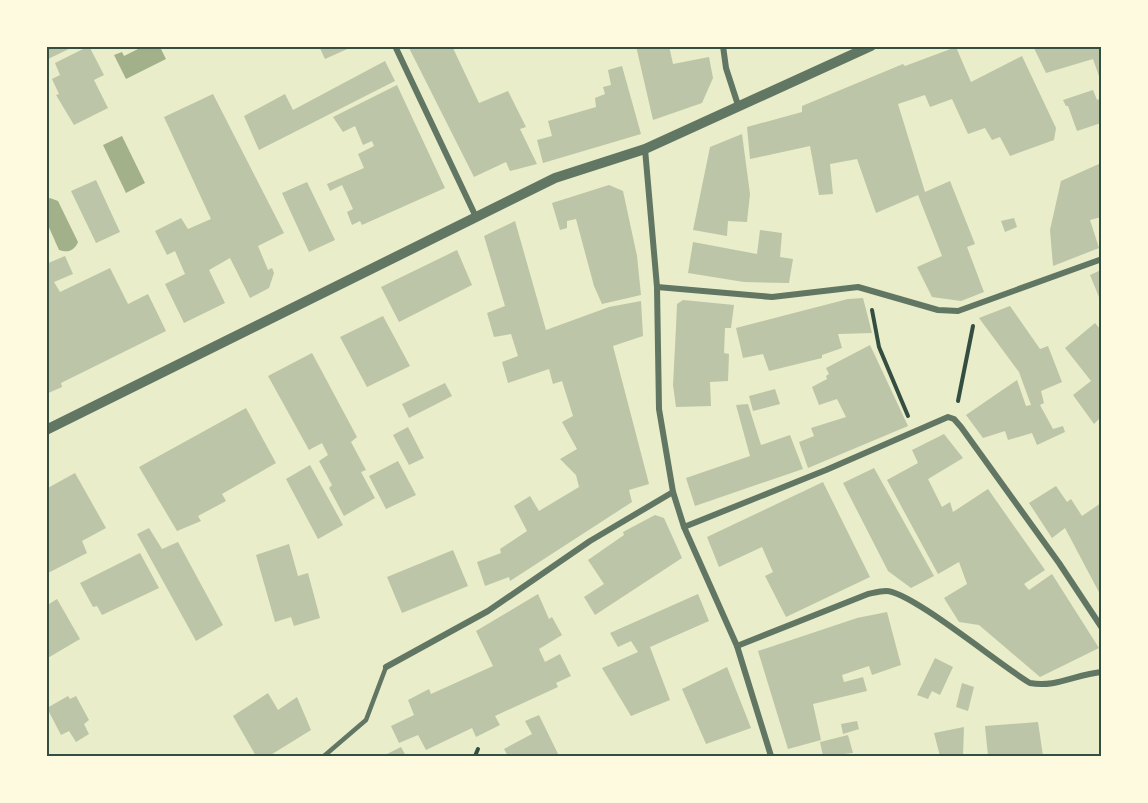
<svg xmlns="http://www.w3.org/2000/svg" width="1148" height="803" font-family="'Golos Text',sans-serif">
<style>
.water{fill:#a3b18a}
.building{fill:#bcc5a7}
.lines{fill:none;stroke-linecap:round;stroke-linejoin:round}
.path{stroke:#344e41;stroke-width:4}
.service{stroke:#617663;stroke-width:4.5}
.minor{stroke:#617663;stroke-width:6}
.tertiary{stroke:#617663;stroke-width:10}
.neatline{fill:none;stroke:#344e41;stroke-width:2}
</style>
<rect width="100%" height="100%" fill="#e9edc9"/>
<g class="water">
<polygon points="142,47 160,47 166,59 126,79 114,55 122,52 124,56"/>
<polygon points="122,136 145,183 126,193 103,145"/>
<path d="M50,198L58,201L78,242C74,251 68,253 59,250L47,223V200Z"/>
</g>
<g class="building">
<polygon points="46,46 75,46 46,60"/>
<polygon points="89,46 104,75 94,80 108,108 74,125 56,95 59,94 52,79 60,75 55,63"/>
<polygon points="319,46 354,46 325,59"/>
<polygon points="408,46 452,46 479,103 508,91 526,127 520,129 537,164 510,171 506,162 474,177"/>
<polygon points="636,46 669,46 673,64 709,57 713,78 702,103 653,120"/>
<polygon points="1033,46 1101,46 1101,82 1093,59 1046,73"/>
<polygon points="956,47 971,82 1022,56 1056,128 1054,140 1010,156 1000,137 992,140 985,128 968,134 952,99 930,107 925,95 898,104 925,192 950,181 975,244 967,247 984,292 961,301 932,297 917,267 942,256 918,195 876,213 857,159 830,164 833,194 819,195 810,146 750,159 747,127 802,112 802,106 903,64 905,66"/>
<polygon points="385,61 395,81 259,150 244,116 285,94 293,110"/>
<polygon points="622,66 641,134 543,163 537,140 552,136 548,121 596,107 595,98 605,94 603,87 611,85 608,70"/>
<polygon points="397,85 445,188 362,225 360,221 352,225 347,212 353,209 342,185 330,191 327,184 364,168 358,154 374,146 372,141 363,145 355,126 343,132 333,117"/>
<polygon points="1093,90 1097,100 1101,98 1101,123 1077,131 1068,106 1066,106 1063,100"/>
<polygon points="213,94 284,233 258,246 268,270 272,268 274,273 269,288 250,298 230,258 209,270 225,303 184,323 165,284 185,274 175,251 167,255 155,231 181,218 188,229 211,219 164,117"/>
<polygon points="742,134 750,194 747,222 728,221 727,236 693,230 710,147"/>
<polygon points="1101,163 1101,217 1090,220 1099,248 1053,266 1050,230 1061,181"/>
<polygon points="96,180 120,232 96,243 71,191"/>
<polygon points="307,182 335,240 309,252 282,193"/>
<polygon points="609,185 623,191 637,256 641,295 602,304 594,286 576,219 567,221 567,228 560,230 552,203"/>
<polygon points="1014,218 1017,227 1005,232 1001,221"/>
<polygon points="515,221 546,330 609,307 641,301 643,336 613,346 649,484 629,490 632,502 510,581 509,577 485,586 477,562 501,553 500,549 527,531 514,506 530,496 539,511 579,487 576,475 560,459 577,449 562,422 573,416 562,381 553,384 549,369 508,383 502,362 518,356 511,334 494,337 487,313 505,306 484,236"/>
<polygon points="760,230 782,233 780,257 793,259 789,283 744,282 688,273 693,242 757,254"/>
<polygon points="457,250 472,285 399,322 381,287"/>
<polygon points="65,256 73,274 54,282 60,292 110,268 128,304 148,294 166,331 61,383 62,387 46,394 46,264"/>
<polygon points="1101,270 1101,302 1090,275"/>
<polygon points="863,298 872,333 838,334 842,348 822,355 822,358 769,371 763,354 743,358 736,328 848,299"/>
<polygon points="683,300 734,305 731,328 725,328 724,353 729,354 728,381 710,382 711,406 676,407 673,385 676,327 677,304"/>
<polygon points="1010,306 1040,349 1048,346 1062,382 1041,391 1044,403 1040,405 1053,429 1063,426 1065,432 1037,445 1032,433 1008,440 1005,431 983,438 966,415 1017,380 1026,406 1031,405 1019,372 979,318"/>
<polygon points="383,316 410,366 367,387 340,337"/>
<polygon points="1095,323 1101,330 1101,417 1094,424 1073,395 1091,381 1065,348"/>
<polygon points="870,345 908,426 808,468 799,442 814,436 811,428 846,417 837,399 819,405 812,387 827,379 826,376 829,374 826,368"/>
<polygon points="312,353 357,437 351,442 366,470 361,472 375,498 344,516 329,488 332,485 319,461 328,455 322,443 309,450 268,376"/>
<polygon points="445,383 452,396 409,418 402,404"/>
<polygon points="775,389 780,404 753,411 749,396"/>
<polygon points="748,404 761,445 790,435 803,469 695,506 686,478 750,456 736,405"/>
<polygon points="246,408 276,463 222,494 226,501 198,516 201,521 177,531 139,467"/>
<polygon points="408,427 424,458 409,465 393,435"/>
<polygon points="944,434 963,458 928,479 942,507 950,502 953,512 988,489 1045,570 1024,584 1029,590 1052,574 1099,648 1040,677 979,625 959,622 944,598 967,584 959,562 938,574 887,480 918,463 912,450"/>
<polygon points="398,461 416,495 386,509 369,476"/>
<polygon points="310,465 343,525 318,539 286,479"/>
<polygon points="874,468 934,576 911,588 888,571 843,483"/>
<polygon points="75,473 106,528 82,541 87,553 46,574 46,489"/>
<polygon points="823,482 870,577 786,617 765,576 773,572 762,547 719,567 707,537"/>
<polygon points="1056,486 1067,502 1071,499 1082,516 1101,503 1101,596 1065,528 1052,538 1029,503"/>
<polygon points="655,515 664,518 682,558 595,615 584,597 604,584 588,560 624,535 623,532"/>
<polygon points="149,528 162,549 178,542 223,625 196,641 137,534"/>
<polygon points="289,544 298,576 308,573 320,618 294,626 291,617 275,622 256,555"/>
<polygon points="453,550 468,586 402,613 387,577"/>
<polygon points="140,553 159,588 102,615 97,606 93,607 80,583"/>
<polygon points="538,594 549,619 552,617 562,635 539,649 545,662 560,654 571,676 556,683 558,687 495,716 500,725 476,737 472,728 426,750 418,735 399,743 391,726 414,715 408,700 429,689 431,694 493,666 476,631"/>
<polygon points="698,594 709,621 650,647 670,700 631,716 602,668 638,652 631,641 618,647 610,633"/>
<polygon points="57,599 80,639 46,659 46,606"/>
<polygon points="887,612 901,665 872,675 869,666 842,675 844,682 863,677 867,691 813,704 821,740 788,749 758,651 857,618"/>
<polygon points="935,658 953,667 940,695 932,691 928,699 917,695"/>
<polygon points="727,667 751,728 706,744 682,689"/>
<polygon points="962,683 974,687 968,711 956,707"/>
<polygon points="268,693 278,710 297,697 311,730 269,756 256,756 233,716"/>
<polygon points="68,696 70,699 76,696 89,720 84,724 89,734 76,742 69,731 61,735 47,708"/>
<polygon points="539,715 559,756 508,756 504,749 532,734 525,721"/>
<polygon points="857,721 859,729 843,734 841,724"/>
<polygon points="1038,722 1043,756 988,756 985,726"/>
<polygon points="964,727 963,756 940,756 934,733"/>
<polygon points="848,735 853,753 823,756 820,742"/>
<polygon points="401,747 406,756 383,756"/>
</g>
<g class="lines">
<g class="path">
<polyline points="872,310 879,347 908,416"/>
<polyline points="958,401 973,326"/>
<polyline points="475,756 478,749"/>
</g>
<polyline class="service" points="324,756 366,720 386,667"/>
<g class="minor">
<polyline points="395,46 476,217"/>
<polyline points="723,46 726,68 738,105"/>
<polyline points="645,149 657,287 659,409 673,492 684,527 737,646 771,756"/>
<polyline points="657,287 772,297 858,287 938,310 958,311 1102,259"/>
<polyline points="684,527 826,470 948,417 954,419 961,427 1059,563 1102,628"/>
<path d="M737,646L868,594C873,593 880,591 886,591C911,591 1002,667 1030,683C1056,688 1076,674 1102,672"/>
<polyline points="386,667 488,611 590,541 673,492"/>
</g>
<polyline class="tertiary" points="46,430 555,178 645,149 871,46"/>
</g>
<rect width="1148" height="803" fill="none" stroke="#fefae0" stroke-width="96"/>
<rect x="48" y="48" width="1052" height="707" class="neatline"/>
</svg>
